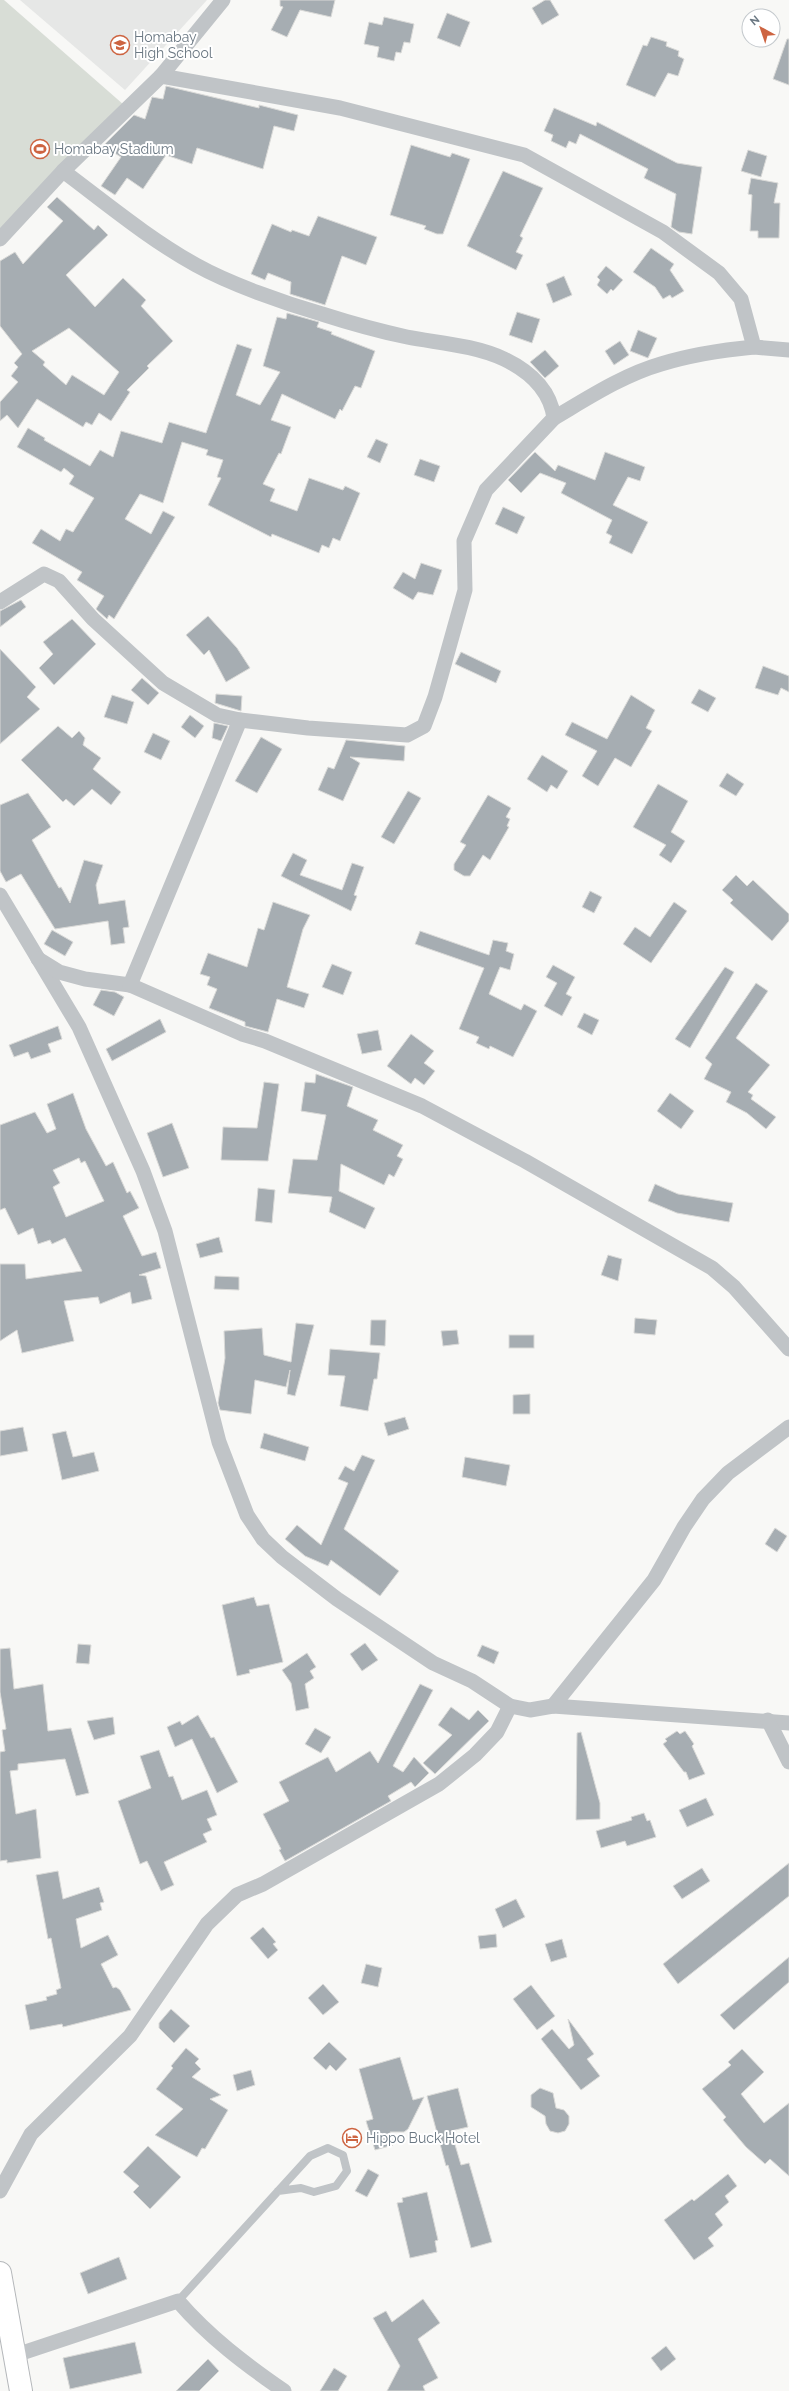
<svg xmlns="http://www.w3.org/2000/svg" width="789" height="2391" font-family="Raleway,sans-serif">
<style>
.built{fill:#e6e7e6}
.green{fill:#d8ddd6}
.building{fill:#a6adb2;stroke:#dadad8;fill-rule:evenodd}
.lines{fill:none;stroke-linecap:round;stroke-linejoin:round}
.trunk-casing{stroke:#b4b7ba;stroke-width:24}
.service{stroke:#c0c4c7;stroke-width:8}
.minor{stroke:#c0c4c7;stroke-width:15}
.trunk{stroke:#fff;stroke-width:22}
.labels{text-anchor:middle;stroke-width:4;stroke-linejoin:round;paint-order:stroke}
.poi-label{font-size:14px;fill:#6b7883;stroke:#fff;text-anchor:start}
</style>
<rect width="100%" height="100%" fill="#f8f8f6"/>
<polygon class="built" points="20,0 207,0 125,90"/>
<polygon class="green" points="0,0 4,0 124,105 0,230"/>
<g class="building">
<polygon points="280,0 335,0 331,17 300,10 287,37 271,30 283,7 280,6"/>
<polygon points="545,0 550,0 559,15 542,25 532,8"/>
<polygon points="447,13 470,22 460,47 437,38"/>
<polygon points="384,17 414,24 410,43 404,42 401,53 396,52 394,61 377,57 379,47 364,44 369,22 382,25"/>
<polygon points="651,37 667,42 666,46 679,51 678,56 684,59 678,76 668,73 655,97 626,85 643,45 647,46"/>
<polygon points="787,39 789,39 789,85 773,79"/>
<polygon points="166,86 259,108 259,105 298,115 294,131 274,126 263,169 197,148 192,164 166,155 143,189 127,178 115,195 101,186 121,157 103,146 134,115 145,119 152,97 163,99"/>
<polygon points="554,108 596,126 597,122 677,163 702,167 692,234 679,232 671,227 676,194 644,178 648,169 580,134 576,144 569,141 566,148 551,141 553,135 544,131"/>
<polygon points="411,145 450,157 452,153 470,159 443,234 437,234 424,229 426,226 390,215"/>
<polygon points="748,150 767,156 761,177 741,171"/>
<polygon points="503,171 543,188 520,236 523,238 516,252 523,255 516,270 467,246"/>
<polygon points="751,178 778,183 774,203 780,203 779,238 758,238 758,231 750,231 752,195 748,194"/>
<path d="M57,197L94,230L98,225L108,235L66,275L95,307L123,278L146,300L141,306L173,341L147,366L149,368L127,390L130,392L111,421L99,413L92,425L86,422L83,427L37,399L18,428L7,415L0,421V402L18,382L11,376L18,367L14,363L22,354L0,326V261L15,252L23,264L63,221L47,207ZM69,328L119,372L104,395L72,375L66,385L43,365L45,362L32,351Z"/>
<polygon points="318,216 377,237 366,265 342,256 325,305 290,294 291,282 268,273 265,280 251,274 272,224 291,232 292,230 309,236"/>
<polygon points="651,248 674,264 670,270 684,291 672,298 670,295 663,299 655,287 633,272"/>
<polygon points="606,266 623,280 613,291 611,289 607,294 597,285 600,280 597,277"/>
<polygon points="564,276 572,295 553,303 546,284"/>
<polygon points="517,312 540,319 532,343 509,335"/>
<polygon points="287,313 319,322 317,327 332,332 331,334 375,351 361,388 355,386 342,411 340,409 335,419 282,394 271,420 291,427 281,454 279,453 263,484 275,489 270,501 297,511 309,478 343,490 345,486 360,493 340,541 333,538 329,548 322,545 319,553 272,534 271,537 208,505 221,478 217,477 223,460 206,455 208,450 182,442 163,503 140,494 125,519 151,534 163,511 175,517 114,619 109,615 107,619 96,609 104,596 77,580 82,572 32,543 41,529 60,541 66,529 73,532 94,498 69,484 74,476 64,468 61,472 17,447 28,428 45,438 44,440 90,466 100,450 113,457 121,431 162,443 169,422 206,433 237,344 252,349 236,395 260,405 280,372 263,366 277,317 286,319"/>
<polygon points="638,330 657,338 648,358 630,351"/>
<polygon points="620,341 629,355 614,365 605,351"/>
<polygon points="545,350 559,366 545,378 530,362"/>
<polygon points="376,439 388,444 380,463 367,457"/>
<polygon points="535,452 555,471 558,465 595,480 605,452 645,467 640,481 628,477 613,505 648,522 632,554 609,543 612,536 606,533 612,520 561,493 566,483 540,473 521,493 508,480"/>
<polygon points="420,459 440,466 434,482 414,475"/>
<polygon points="503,507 525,517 517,534 495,524"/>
<polygon points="421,563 442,570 433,595 418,592 413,600 393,588 403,572 415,579"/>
<polygon points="21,600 26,607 0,627 0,611"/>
<polygon points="208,616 237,648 250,668 226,682 209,650 204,655 186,635"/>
<polygon points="72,619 96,644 54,685 39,668 53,654 43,642"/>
<polygon points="0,649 36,687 27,697 40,709 0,744"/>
<polygon points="461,652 501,671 496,683 455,664"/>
<polygon points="763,666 789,676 789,692 781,688 778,695 755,688"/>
<polygon points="142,678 159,693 148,705 131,690"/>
<polygon points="699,689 716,698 708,712 691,703"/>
<polygon points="216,694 242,696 241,711 215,703"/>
<polygon points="112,695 134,702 127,724 104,717"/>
<polygon points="631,695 655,710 646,728 652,731 631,767 615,758 598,786 582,776 597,751 565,735 572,722 607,739"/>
<polygon points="190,715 204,726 195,738 181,727"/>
<polygon points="214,723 228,726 221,741 212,738"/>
<polygon points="58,726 72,738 79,731 85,738 83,745 101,758 93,769 121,792 111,805 92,789 74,806 66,799 63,802 21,760"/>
<polygon points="153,733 170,741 161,760 144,752"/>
<polygon points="261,737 282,749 257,793 235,781"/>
<polygon points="346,740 405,746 404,761 350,757 360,763 343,801 318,790 328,767 334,769"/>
<polygon points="542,755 568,771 557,789 551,785 547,792 527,779"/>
<polygon points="727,773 744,784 736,796 719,786"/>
<polygon points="658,784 688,801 671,832 685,841 671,863 659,855 666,845 633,827"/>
<polygon points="408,791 421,798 394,844 381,837"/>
<polygon points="28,793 51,827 32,840 59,888 61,887 70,903 84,860 103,865 96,885 99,904 125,900 129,927 123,928 125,943 111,945 108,921 55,929 21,874 6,882 0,871 0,805"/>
<polygon points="488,795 511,808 506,817 510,819 507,826 509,827 490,860 483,855 470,876 464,876 454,870 454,864 466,845 460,842"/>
<polygon points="293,853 307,860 300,875 342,890 352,863 364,867 354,895 357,896 351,911 281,876"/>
<polygon points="736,875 747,886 753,880 789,914 789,921 772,941 730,903 733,900 722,890"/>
<polygon points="590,891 602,897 594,913 582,907"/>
<polygon points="273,902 310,915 303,929 287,987 309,994 304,1008 277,999 268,1032 245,1026 245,1022 209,1008 217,989 207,985 210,977 200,974 208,953 247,967 258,928 264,930"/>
<polygon points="674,902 687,911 651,963 623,944 635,927 650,937"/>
<polygon points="52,930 73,942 65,956 44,944"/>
<polygon points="420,931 489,955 493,940 508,943 506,951 514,954 510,970 500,967 489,994 521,1010 524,1004 537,1011 513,1057 490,1046 489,1049 476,1043 479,1037 459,1029 484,968 415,944"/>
<polygon points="332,964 352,972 343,995 322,987"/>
<polygon points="553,965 575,977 566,994 572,997 562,1016 544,1006 557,983 546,977"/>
<polygon points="725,967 734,972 690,1048 675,1039"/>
<polygon points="756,983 768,991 736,1038 770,1065 748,1092 753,1095 751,1099 776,1117 766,1129 747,1113 726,1102 731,1092 704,1079 712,1064 705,1058"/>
<polygon points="101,990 115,992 124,997 114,1016 93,1005"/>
<polygon points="584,1013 599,1020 592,1035 577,1027"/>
<polygon points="160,1019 166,1032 112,1061 106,1049"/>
<polygon points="58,1026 62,1039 48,1044 51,1052 31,1059 28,1052 14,1057 9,1045"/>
<polygon points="378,1030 382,1050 362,1054 357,1034"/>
<polygon points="411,1034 434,1051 424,1063 435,1071 424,1085 415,1078 411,1084 387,1066"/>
<polygon points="316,1074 353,1087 347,1106 378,1120 373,1130 403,1145 397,1156 403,1159 394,1177 389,1174 384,1185 341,1164 339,1191 375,1208 365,1229 329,1212 332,1197 288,1193 293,1159 317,1160 326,1115 301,1111 305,1082 315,1083"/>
<polygon points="264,1082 279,1084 268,1161 221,1160 223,1127 257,1128"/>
<path d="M73,1093L86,1129L106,1166L113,1162L127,1193L130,1191L139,1208L123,1216L142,1256L156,1252L161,1268L139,1275L146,1276L152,1299L132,1304L130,1292L100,1304L98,1297L64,1301L74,1341L22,1353L17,1330L0,1341V1264H25L26,1279L82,1271L65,1238L52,1244L50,1240L38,1244L33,1228L18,1235L5,1208L0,1210V1125L35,1112L47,1133L56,1129L47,1104ZM79,1158L81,1163L85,1161L104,1201L66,1217L53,1187L60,1183L53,1170Z"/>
<polygon points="670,1093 694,1111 681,1129 657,1111"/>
<polygon points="172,1123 189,1168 163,1177 147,1133"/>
<polygon points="655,1184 678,1194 733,1203 729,1222 677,1213 648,1201"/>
<polygon points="258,1188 275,1190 272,1223 255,1221"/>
<polygon points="219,1237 223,1252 200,1258 196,1244"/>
<polygon points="608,1255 622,1259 618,1281 601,1275"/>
<polygon points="215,1276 239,1277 239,1290 214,1289"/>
<polygon points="635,1318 657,1320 655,1335 634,1333"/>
<polygon points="371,1320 386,1320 385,1346 370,1345"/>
<polygon points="296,1323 314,1325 295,1396 287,1394 290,1370 286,1387 255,1380 251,1414 220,1410 218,1403 225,1358 224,1331 262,1328 264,1355 291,1362"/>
<polygon points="457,1330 459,1344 443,1346 441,1331"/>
<rect x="509" y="1335" width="25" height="13"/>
<polygon points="330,1349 380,1353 377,1379 374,1379 368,1411 340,1406 345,1376 328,1375"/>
<polygon points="530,1394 530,1414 513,1414 513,1395"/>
<polygon points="405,1417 409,1429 388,1436 384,1423"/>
<polygon points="23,1427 28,1451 0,1456 0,1431"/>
<polygon points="66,1431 73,1457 94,1452 99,1471 62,1480 52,1434"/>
<polygon points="264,1433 309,1447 305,1461 260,1448"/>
<polygon points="362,1455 375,1460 344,1529 399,1571 380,1596 331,1560 328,1566 305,1556 285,1539 297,1525 321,1545 348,1483 338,1479 345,1466 354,1471"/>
<polygon points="465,1457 510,1465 506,1486 462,1477"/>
<polygon points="775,1528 787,1536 777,1552 765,1544"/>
<polygon points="254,1597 257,1606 269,1604 283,1662 249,1670 250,1673 237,1676 222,1605"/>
<polygon points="365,1643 378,1660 362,1671 350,1654"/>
<polygon points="78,1644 91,1645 89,1664 76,1663"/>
<polygon points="482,1645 499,1652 494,1664 477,1656"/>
<polygon points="10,1648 14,1689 43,1684 48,1731 71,1728 89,1793 76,1796 65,1759 18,1764 18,1770 10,1771 16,1814 36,1809 41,1858 7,1863 7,1860 0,1861 0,1752 5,1751 2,1730 6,1729 0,1692 0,1649"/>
<polygon points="307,1653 316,1667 310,1671 314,1678 305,1684 309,1708 296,1711 291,1683 282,1670"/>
<polygon points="420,1684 433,1690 393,1766 403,1772 414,1757 429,1773 415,1787 411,1782 388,1796 391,1801 285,1861 279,1850 281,1849 263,1814 289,1801 279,1782 328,1757 336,1772 370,1751 378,1763"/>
<polygon points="451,1707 469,1720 478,1710 489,1721 435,1774 423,1763 452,1735 438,1725"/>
<polygon points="198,1715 211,1738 214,1737 238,1782 217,1793 192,1739 175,1747 167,1727 180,1721 182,1725"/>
<polygon points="113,1717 115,1734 94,1740 87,1721"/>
<polygon points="315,1728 331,1737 321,1753 305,1744"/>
<polygon points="677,1731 680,1734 685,1731 694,1744 692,1746 705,1774 689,1780 686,1772 684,1772 663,1744 667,1741 665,1739"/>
<polygon points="581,1732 600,1803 600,1819 576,1820 577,1733"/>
<polygon points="159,1750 169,1777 173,1776 182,1800 207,1790 217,1815 207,1819 212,1830 203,1834 207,1842 164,1862 174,1885 161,1891 147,1861 140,1864 118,1801 151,1788 140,1756"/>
<polygon points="706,1798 714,1815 687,1827 679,1810"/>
<polygon points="644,1813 647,1821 650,1820 656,1837 627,1846 625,1841 601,1848 596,1831 632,1820 631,1817"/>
<polygon points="789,1863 789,1896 678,1984 663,1964"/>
<polygon points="702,1868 710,1881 682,1899 673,1886"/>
<polygon points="58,1871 63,1899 99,1887 104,1902 100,1903 102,1910 76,1919 81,1948 108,1935 118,1955 101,1964 113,1988 116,1987 120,1990 131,2010 63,2027 62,2024 30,2030 25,2005 47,2000 46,1997 57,1994 56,1990 61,1988 51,1938 48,1939 36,1875"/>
<polygon points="516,1899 525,1917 503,1928 495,1909"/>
<polygon points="263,1927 276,1942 273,1944 278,1950 268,1959 250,1938"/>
<polygon points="496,1934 497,1947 480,1949 478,1936"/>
<polygon points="562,1939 567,1957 551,1962 545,1944"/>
<polygon points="789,1957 789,1982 734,2030 720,2015"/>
<polygon points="366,1964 382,1968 378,1987 361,1983"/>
<polygon points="323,1984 339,2002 323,2015 308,1998"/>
<polygon points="531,1985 555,2016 537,2030 513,1999"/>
<polygon points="171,2009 190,2026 174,2043 159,2028 159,2023"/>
<polygon points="568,2019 594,2054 587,2059 600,2076 581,2090 541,2039 552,2029 569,2049 574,2045"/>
<polygon points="329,2042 347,2059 336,2071 330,2065 326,2070 313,2058"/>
<polygon points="186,2048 199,2059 195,2063 201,2069 192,2077 221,2095 210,2099 228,2110 205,2149 202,2148 197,2157 155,2135 183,2109 156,2089 173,2068 171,2066"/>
<polygon points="742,2049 764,2072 741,2094 764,2123 789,2103 789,2176 770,2159 765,2164 746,2147 723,2120 726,2117 702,2089 731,2065 728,2062"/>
<polygon points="400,2057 413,2100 424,2097 408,2129 404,2132 390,2132 393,2145 375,2150 366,2121 373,2119 359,2069"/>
<polygon points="251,2070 255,2085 237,2091 233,2075"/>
<polygon points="458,2088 468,2127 451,2131 461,2165 469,2163 492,2242 471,2248 448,2165 446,2166 427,2096"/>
<polygon points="540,2088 553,2093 556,2108 564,2110 569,2116 569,2124 565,2131 558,2133 550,2131 546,2124 545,2116 531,2107 531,2095"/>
<polygon points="148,2146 181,2177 150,2209 133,2192 139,2186 123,2172"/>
<polygon points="368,2169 379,2175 367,2197 355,2191"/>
<polygon points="728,2174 737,2186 725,2196 729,2202 715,2214 723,2225 708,2238 714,2246 694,2260 664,2220 692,2199 694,2201"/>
<polygon points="427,2192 438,2240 435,2241 437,2252 410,2258 397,2203 403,2202 402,2198"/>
<polygon points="119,2257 127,2279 88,2294 80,2273"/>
<polygon points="423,2299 440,2323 418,2339 438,2378 423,2386 425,2391 387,2391 400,2366 373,2318 386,2311 392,2322"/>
<polygon points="135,2342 142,2373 70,2389 63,2358"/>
<polygon points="666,2346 676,2359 661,2371 651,2358"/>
<polygon points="208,2359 219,2371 199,2391 176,2391"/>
<polygon points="334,2368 347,2376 338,2391 320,2391"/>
</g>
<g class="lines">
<g class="trunk-casing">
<polyline id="trunk" points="0,2273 21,2391"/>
</g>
<polyline class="service" points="178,2301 310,2156 328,2148 343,2155 347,2171 336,2186 314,2192 301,2188 278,2191"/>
<g class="minor">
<polyline points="161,76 340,108 524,155 663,232 719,273 741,299 754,347 789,350"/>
<polyline points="0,239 63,171 161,76 223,0"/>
<path d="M554,418C588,398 623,375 661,364C690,355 723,350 754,347"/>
<path d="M0,602L44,574L59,581L93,619L163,683L217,715L240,720L308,728L407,735L424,726L435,697L465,590L464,541L486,490L554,418C550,389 529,371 504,359C474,345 438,343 407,337C379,331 350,323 322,314C284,303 230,284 196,265C149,239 106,203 63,171"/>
<polyline points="0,895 79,1027 143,1171 165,1231 219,1442 247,1515 263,1539 282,1557 337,1599 433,1663 472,1681 510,1706 530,1710 553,1706 789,1723"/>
<polyline points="38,959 59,972 85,979 130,985 242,1034 265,1041 422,1106 525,1161 712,1268 734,1287 789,1349"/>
<polyline points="130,985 240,720"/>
<polyline points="553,1706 654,1580 684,1527 703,1499 728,1473 789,1427"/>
<polyline points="768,1720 789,1762"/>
<polyline points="0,2191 31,2134 130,2036 207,1924 237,1895 263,1884 439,1784 475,1755 497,1732 510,1706"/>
<path d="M13,2356L178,2301C209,2337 245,2364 284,2391"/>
</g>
<use href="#trunk" class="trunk"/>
</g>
<defs>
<g id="school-ring" transform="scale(1)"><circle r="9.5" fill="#fff" stroke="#cd6441" stroke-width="1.5"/><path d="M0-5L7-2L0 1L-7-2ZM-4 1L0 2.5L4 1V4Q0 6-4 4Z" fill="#cd6441"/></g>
<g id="stadium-ring" transform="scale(1)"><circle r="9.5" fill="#fff" stroke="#cd6441" stroke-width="1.5"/><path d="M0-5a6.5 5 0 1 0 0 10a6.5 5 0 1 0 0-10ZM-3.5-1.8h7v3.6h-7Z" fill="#cd6441"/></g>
<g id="hotel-ring" transform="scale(1)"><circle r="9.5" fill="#fff" stroke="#cd6441" stroke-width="1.5"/><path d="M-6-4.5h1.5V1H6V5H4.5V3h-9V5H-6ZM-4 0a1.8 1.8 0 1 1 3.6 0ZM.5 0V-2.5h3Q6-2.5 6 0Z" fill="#cd6441"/></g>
</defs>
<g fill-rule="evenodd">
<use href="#school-ring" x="120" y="45"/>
<use href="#stadium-ring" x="40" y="149"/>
<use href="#hotel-ring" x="352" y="2138"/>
</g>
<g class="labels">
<g class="poi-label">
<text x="134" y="42">Homabay<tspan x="134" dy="16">High School</tspan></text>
<text x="54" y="154">Homabay Stadium</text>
<text x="366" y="2143">Hippo Buck Hotel</text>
</g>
</g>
<g transform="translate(761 28) rotate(320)"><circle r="19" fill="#ffffff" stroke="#c4c9cd"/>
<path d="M0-3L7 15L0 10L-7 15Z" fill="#cd6441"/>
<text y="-6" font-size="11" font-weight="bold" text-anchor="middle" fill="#6b7883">N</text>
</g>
</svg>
